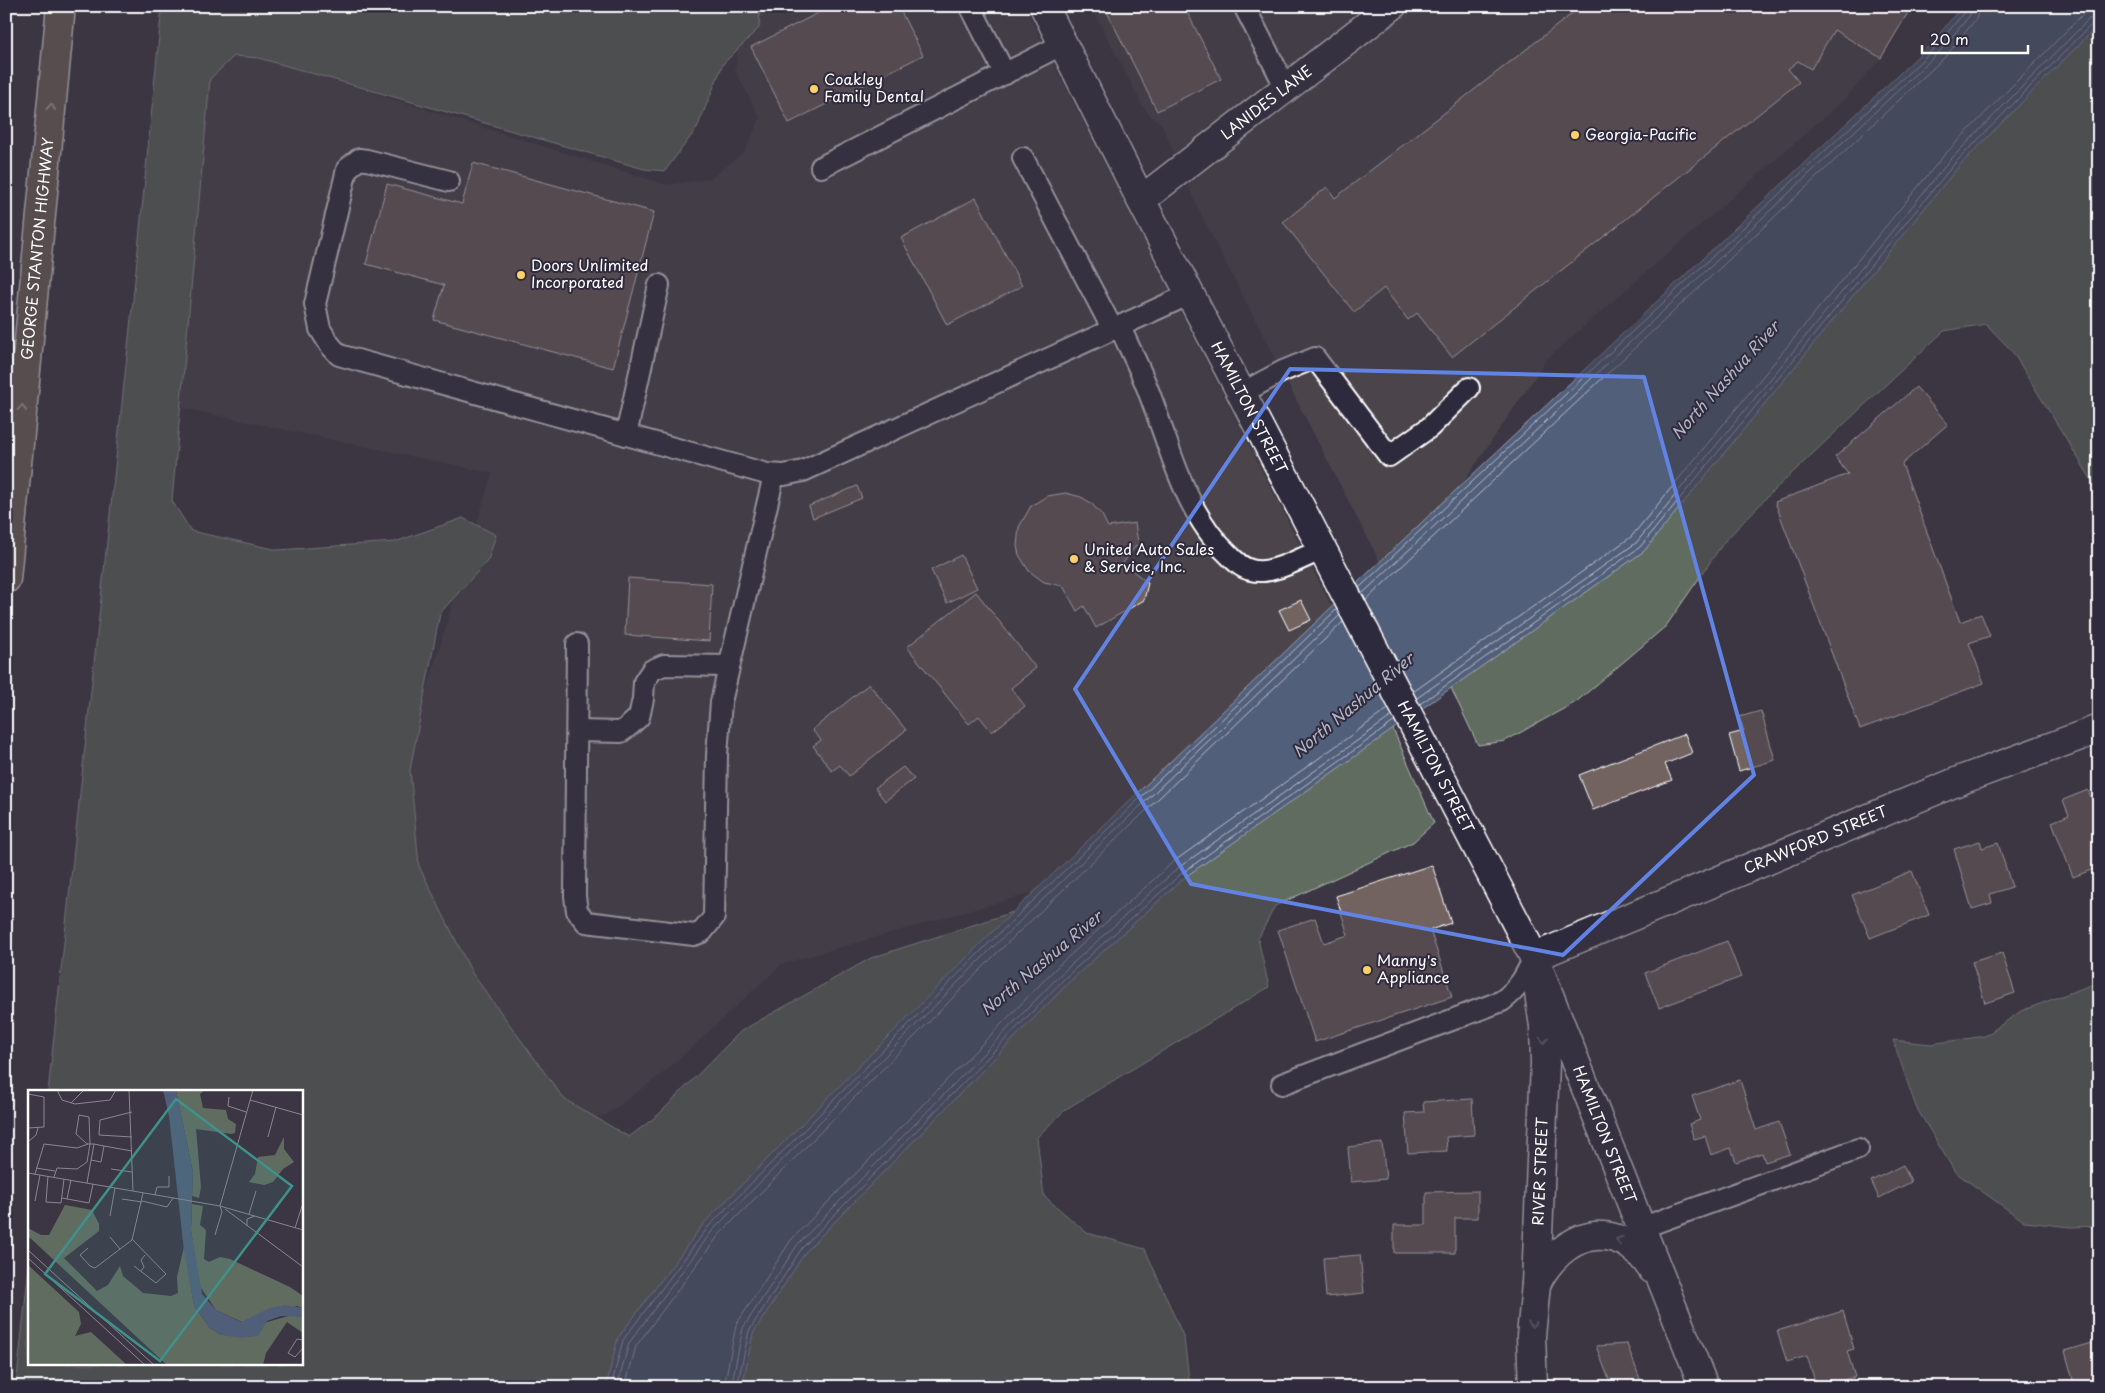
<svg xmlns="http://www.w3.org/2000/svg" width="2105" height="1393" font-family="'Playpen Sans',sans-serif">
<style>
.built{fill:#4c444c}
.green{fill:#616c61;stroke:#b0b6b0}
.water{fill:#515e7a;stroke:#979eaf}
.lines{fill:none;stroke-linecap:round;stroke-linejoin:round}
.shore{stroke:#b9bfca;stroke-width:1}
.building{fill:#726460;stroke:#fff}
.lane-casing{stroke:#fff;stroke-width:24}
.street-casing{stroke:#fff;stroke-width:31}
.secondary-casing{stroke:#fff;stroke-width:31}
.highway-casing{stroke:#fff;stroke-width:31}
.lane{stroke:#2f2a3d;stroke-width:20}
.street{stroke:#2f2a3d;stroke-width:28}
.secondary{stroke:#2f2a3d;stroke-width:28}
.highway{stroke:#78695c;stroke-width:28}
.oneway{stroke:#c2bcb6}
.oneway2{stroke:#6d6a77}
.marked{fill:none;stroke:#6183e4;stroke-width:4;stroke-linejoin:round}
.poi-dot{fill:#ffd166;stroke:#2f2a3d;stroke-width:2}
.labels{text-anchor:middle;stroke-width:4;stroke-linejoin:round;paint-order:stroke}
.poi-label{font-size:15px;fill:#fff;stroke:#2f2a3d;text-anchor:start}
.street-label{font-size:15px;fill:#fff;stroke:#2f2a3d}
.water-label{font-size:16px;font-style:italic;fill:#b1b7c3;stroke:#2f2a3d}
.inset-road{fill:none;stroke:#8a868f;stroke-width:1}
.view{fill:#3f918b;fill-opacity:0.15;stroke:#3f918b;stroke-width:2.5}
.inset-edge{fill:none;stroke:#fff;stroke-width:2.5}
</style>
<rect width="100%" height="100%" fill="#3c3644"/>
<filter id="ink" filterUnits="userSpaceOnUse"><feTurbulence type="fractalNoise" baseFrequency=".02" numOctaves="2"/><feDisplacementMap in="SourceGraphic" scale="10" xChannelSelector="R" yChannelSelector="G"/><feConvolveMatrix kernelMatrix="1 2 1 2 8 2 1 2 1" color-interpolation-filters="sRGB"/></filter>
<g filter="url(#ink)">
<g class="built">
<polygon points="743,6 1024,6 1332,607 1035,892 782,964 665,1072 606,1115 553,1123 498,1051 389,815 492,473 177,407 203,73 234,49 667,185 712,178 745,151 760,118 735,70"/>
<polygon points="1091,6 1912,6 1881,58 1845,99 1548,358 1462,484 1380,562 1202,217 1161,123 1150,116 1142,105"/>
</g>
<g class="green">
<polygon points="162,6 760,6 759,28 723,64 697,128 665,171 644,169 259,58 234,56 210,79 172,501 191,531 278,550 395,542 463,518 496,535 488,560 440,613 410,770 419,866 472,973 564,1099 629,1137 658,1115 741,1031 871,958 1013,912 705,1222 618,1338 606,1387 16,1387 29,1266 29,1364 301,1364 301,1092 48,1092 133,300"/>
<polygon points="2099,24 2099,492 2012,351 1986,324 1944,331 1892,379 1772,492 1724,542 1666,626 1576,702 1505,741 1478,745 1451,688 1644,551 1959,166"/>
<polygon points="1393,729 1434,823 1413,842 1275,906 1258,939 1269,987 1066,1109 1037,1137 1044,1196 1087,1233 1145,1249 1184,1338 1190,1387 742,1387 753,1333 806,1251 1071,980 1185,877"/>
<polygon points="2099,982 2099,1226 2071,1227 2025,1222 1955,1172 1916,1107 1893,1040 1931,1044 1985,1036 2021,1011"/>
</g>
<polygon class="water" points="1962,6 2099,6 2099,24 1959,166 1644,551 1185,877 1071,980 806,1251 753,1333 742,1387 606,1387 618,1338 705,1222 984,940 1337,602 1933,42"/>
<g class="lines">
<g class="shore">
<polyline points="1359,588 1937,46 1965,11 1966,6"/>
<polyline points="1362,594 1941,50 1970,15 1972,6"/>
<polyline points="1366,600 1946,56 1976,19 1980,6"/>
<polyline points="1413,692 1631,537 1945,154 2084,13 2091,9 2099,7"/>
<polyline points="1417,698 1636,543 1951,159 2089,19 2099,15"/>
<polyline points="1420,704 1640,547 1955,163 2093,23 2099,21"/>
<polyline points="611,1387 623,1340 709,1226 988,944 1337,609"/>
<polyline points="617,1387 629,1343 713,1230 992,948 1340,615"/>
<polyline points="625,1387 636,1346 719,1235 997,953 1343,622"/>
<polyline points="724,1387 736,1325 791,1240 1057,967 1173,862 1388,709"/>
<polyline points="731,1387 743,1328 798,1244 1063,972 1178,868 1392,716"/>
<polyline points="737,1387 749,1331 802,1248 1067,976 1182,873 1395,721"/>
</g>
</g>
<g class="building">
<polygon points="832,6 898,6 923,55 789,123 751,47"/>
<polygon points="1104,6 1184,6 1221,79 1157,111"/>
<polygon points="1582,6 1912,6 1881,58 1834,30 1811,69 1798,61 1788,69 1799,82 1452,357 1417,313 1408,320 1384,288 1354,312 1283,222 1327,187 1335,198"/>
<polygon points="473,163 654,212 613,368 434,320 444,285 366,264 387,184 462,204"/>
<polygon points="976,198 1022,286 947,325 901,238"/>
<polygon points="1916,387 1948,424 1902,464 1960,622 1981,614 1990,636 1969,643 1984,683 1860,729 1775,502 1848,474 1835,457"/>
<polygon points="857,486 862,498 813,518 809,506"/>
<polygon points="1066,493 1081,497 1091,503 1102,515 1108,527 1135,523 1138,543 1123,563 1148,583 1144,600 1096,628 1084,606 1077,611 1063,586 1044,582 1029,571 1019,555 1017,546 1019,527 1031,506 1047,496"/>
<polygon points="961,555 977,588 947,603 931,570"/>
<polygon points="628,578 712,584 709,641 625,635"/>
<polygon points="976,592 1036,668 1011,688 1025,706 992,732 979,716 969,724 907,647"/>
<polygon points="1301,600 1311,620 1289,630 1279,610"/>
<polygon points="869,684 906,730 849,776 840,765 832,771 813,746 821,740 812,730"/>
<polygon points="1761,711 1775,760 1739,771 1729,735 1744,731 1739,717"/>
<polygon points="1685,734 1692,753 1665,764 1672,780 1593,810 1579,775"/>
<polygon points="903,767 914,779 885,801 875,788"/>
<polygon points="2088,790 2099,817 2099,867 2073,877 2052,822 2069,815 2063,800"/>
<polygon points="1980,841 1982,848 1998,843 2012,887 1990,894 1992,903 1972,909 1954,849"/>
<polygon points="1432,865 1451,923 1430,930 1452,997 1315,1042 1278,930 1315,918 1324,943 1348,935 1336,896"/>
<polygon points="1912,871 1929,915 1870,938 1852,895"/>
<polygon points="1727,941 1741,977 1659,1008 1645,973"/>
<polygon points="2002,953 2015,993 1985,1003 1972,962"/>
<polygon points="1740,1080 1756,1130 1779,1122 1790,1154 1765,1162 1762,1153 1736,1162 1731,1148 1711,1155 1705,1136 1694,1139 1689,1124 1700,1120 1692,1096"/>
<polygon points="1472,1099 1474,1135 1446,1137 1447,1151 1408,1153 1405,1113 1424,1112 1423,1102"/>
<polygon points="1382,1143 1386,1179 1351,1182 1348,1147"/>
<polygon points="1903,1165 1911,1182 1879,1198 1871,1181"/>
<polygon points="1478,1191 1478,1218 1455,1218 1455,1253 1394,1253 1394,1225 1426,1225 1426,1192"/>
<polygon points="1360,1255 1364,1293 1326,1297 1323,1258"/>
<polygon points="1843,1311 1854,1349 1847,1351 1855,1377 1843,1380 1845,1387 1817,1387 1807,1356 1787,1362 1777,1331"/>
<polygon points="2099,1341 2099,1387 2075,1387 2065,1351"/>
<polygon points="1627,1344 1643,1387 1612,1387 1596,1346"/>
</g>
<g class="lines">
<g class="lane-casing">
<g id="lane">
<polyline points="970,6 1005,74"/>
<polyline points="1244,6 1286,88"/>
<polyline points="1023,158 1113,330"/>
<polyline points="821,167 1063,44"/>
<polyline points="449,181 367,160 359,159 347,169 315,304 320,329 330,345 339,355 767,474 784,475 803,471 1190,294"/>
<path d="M1120,327C1129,348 1140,368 1148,390C1170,446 1184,513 1229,555C1236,562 1242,568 1251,570C1271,576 1303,557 1323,549"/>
<polyline points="1242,393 1283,371 1315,358 1389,456 1430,427 1469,388"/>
<polyline points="626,435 659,285"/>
<polyline points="577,644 575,896 577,911 586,922 694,935 702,932 714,917 717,755 721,702 774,475"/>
<polyline points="577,731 621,732 629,726 639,717 643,699 644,682 652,670 664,665 729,666"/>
<path d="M1282,1084L1502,1001C1519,988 1526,976 1534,957"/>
<polyline points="1641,1228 1858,1149"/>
</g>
</g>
<g class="street-casing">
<g id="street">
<path id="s1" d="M1141,200L1392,6"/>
<path id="s2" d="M1533,1387L1531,1336L1536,1284L1545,1063L1544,1026L1537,980"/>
</g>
</g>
<g class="secondary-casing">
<g id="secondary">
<path id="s3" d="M1044,6L1141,200L1534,957L1704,1387"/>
<path id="s4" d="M1534,957L1961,780L2099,729"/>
<path d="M1536,1284C1562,1232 1616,1215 1652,1269"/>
</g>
</g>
<g class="highway-casing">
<g id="highway">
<path id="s5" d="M6,579L61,6"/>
</g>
</g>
<use href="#lane" class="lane"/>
<use href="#street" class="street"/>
<use href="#secondary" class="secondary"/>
<use href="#highway" class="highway"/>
</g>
<defs><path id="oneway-chevron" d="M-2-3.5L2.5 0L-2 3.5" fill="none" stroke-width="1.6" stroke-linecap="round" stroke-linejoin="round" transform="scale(1.25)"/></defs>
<g class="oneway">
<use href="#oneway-chevron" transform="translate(51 107) rotate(-84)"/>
<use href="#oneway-chevron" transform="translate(22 408) rotate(-85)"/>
</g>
<g class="oneway2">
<use href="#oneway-chevron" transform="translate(1544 1040) rotate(90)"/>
<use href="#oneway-chevron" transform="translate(1619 1240) rotate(-160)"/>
<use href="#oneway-chevron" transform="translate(1532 1324) rotate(96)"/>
</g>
</g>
<path d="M0 0H2105V1393H0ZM1290,369L1644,377L1754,775L1563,955L1191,884L1075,689Z" fill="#3c3644" fill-opacity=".55" fill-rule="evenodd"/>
<path class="marked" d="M1290,369L1644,377L1754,775L1563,955L1191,884L1075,689Z"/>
<g class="poi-dot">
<circle cx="814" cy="89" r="5"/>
<circle cx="1575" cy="135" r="5"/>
<circle cx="521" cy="275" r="5"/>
<circle cx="1074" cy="559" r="5"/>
<circle cx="1367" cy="970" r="5"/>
</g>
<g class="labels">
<g class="poi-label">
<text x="824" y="85">Coakley<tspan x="824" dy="17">Family Dental</tspan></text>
<text x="1585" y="140">Georgia-Pacific</text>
<text x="531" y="271">Doors Unlimited<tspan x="531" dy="17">Incorporated</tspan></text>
<text x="1084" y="555">United Auto Sales<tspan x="1084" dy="17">&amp; Service, Inc.</tspan></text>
<text x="1377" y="966">Manny's<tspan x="1377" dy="17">Appliance</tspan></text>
</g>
<g class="street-label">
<text dy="5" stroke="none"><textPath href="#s1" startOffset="159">LANIDES LANE</textPath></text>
<text dy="5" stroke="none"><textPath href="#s5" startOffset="332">GEORGE STANTON HIGHWAY</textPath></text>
<text dy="5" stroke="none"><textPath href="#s3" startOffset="451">HAMILTON STREET</textPath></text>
<text dy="5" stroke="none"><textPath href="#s3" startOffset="856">HAMILTON STREET</textPath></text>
<text dy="5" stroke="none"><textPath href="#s4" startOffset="305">CRAWFORD STREET</textPath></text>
<text dy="5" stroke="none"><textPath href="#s3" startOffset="1261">HAMILTON STREET</textPath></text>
<text dy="5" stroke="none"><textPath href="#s2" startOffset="216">RIVER STREET</textPath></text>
</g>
<g class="water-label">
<text transform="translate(1725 380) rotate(-48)" y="6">North Nashua River</text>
<text transform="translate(1353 705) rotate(-40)" y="6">North Nashua River</text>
<text transform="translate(1041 963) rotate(-40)" y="6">North Nashua River</text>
</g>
</g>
<g transform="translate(28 1090)">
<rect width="275" height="275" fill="#3c3644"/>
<path d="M148,0H177L172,4L175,18L198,20L200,29L208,34L207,43L203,44L168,39L173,97L171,108L164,106L165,82ZM256,47V59L266,72L255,79L245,92L236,95L221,92L227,84L230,67L247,65ZM164,114L175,116L172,135L178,140L176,169L181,172L192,167L202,169L262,197L275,206V218L269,216L214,232L188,220L171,195L163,140ZM37,115L64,120L71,134V141L36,168L69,201L80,195L92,176L95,186L115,203L143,206L150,203L149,187L156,157L166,216L182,238L193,245L264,225L275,227V243L259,232L238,263L235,275H139L0,146V138L13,145H21ZM0,175L51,222L53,234L47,246L63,242L99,275H0Z" fill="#616c61"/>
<path d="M135,0H148L165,82L163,140L174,204L188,220L213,232L242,218L257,215L275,218V227L253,226L239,231L230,246L213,248L193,245L182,238L166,216L156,161L141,26Z" fill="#515e7a"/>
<path class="inset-road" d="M29,0L34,10L47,14L82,10L88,0M101,0L105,101M0,4L16,7V37L0,38M201,7L200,16L218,22M222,10L275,25M43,13L56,0M104,22L72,30L71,45L104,47M240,47L248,17M0,52L8,45L10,38M63,70L73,72L76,56M8,78L27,81M83,79L104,82M0,83L192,116L275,140M7,84L16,54L49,58L60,54M20,86L18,112L33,113L36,89M26,87L29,78L49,79L59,72L62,54L61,27L51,25L48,44L58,53L60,54H66L76,56L104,61M59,93L66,54M127,105L129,97H141V86M34,108L61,113L65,94M39,109L43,90M94,109L114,112M7,111L12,85M114,111L139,117L145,108M192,116L225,0M197,119L275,177M221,124L228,101M82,126L87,98M219,136V129L227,126M267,138L275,113M187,145L194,122L192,116M82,147L92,159M104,149L138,184L128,193L106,176M60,158L52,165L62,176L67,178L104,150L115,103M0,160L126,275M0,168L117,275M113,181L116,177L113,170L117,165M275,250L269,249L260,263L267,267L275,258"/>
<path class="view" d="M148,9L264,96L132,271L17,184Z"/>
<rect width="275" height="275" class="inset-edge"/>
</g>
<rect width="2105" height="1393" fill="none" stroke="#2f2a3d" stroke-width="25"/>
<rect x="12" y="12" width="2080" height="1368" fill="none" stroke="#fff" stroke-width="2" filter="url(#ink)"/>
<path d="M1922 45v8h106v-8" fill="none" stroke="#ffffff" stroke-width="2.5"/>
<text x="1930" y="45" font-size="15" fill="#ffffff" stroke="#2f2a3d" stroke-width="4" paint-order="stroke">20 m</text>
</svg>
